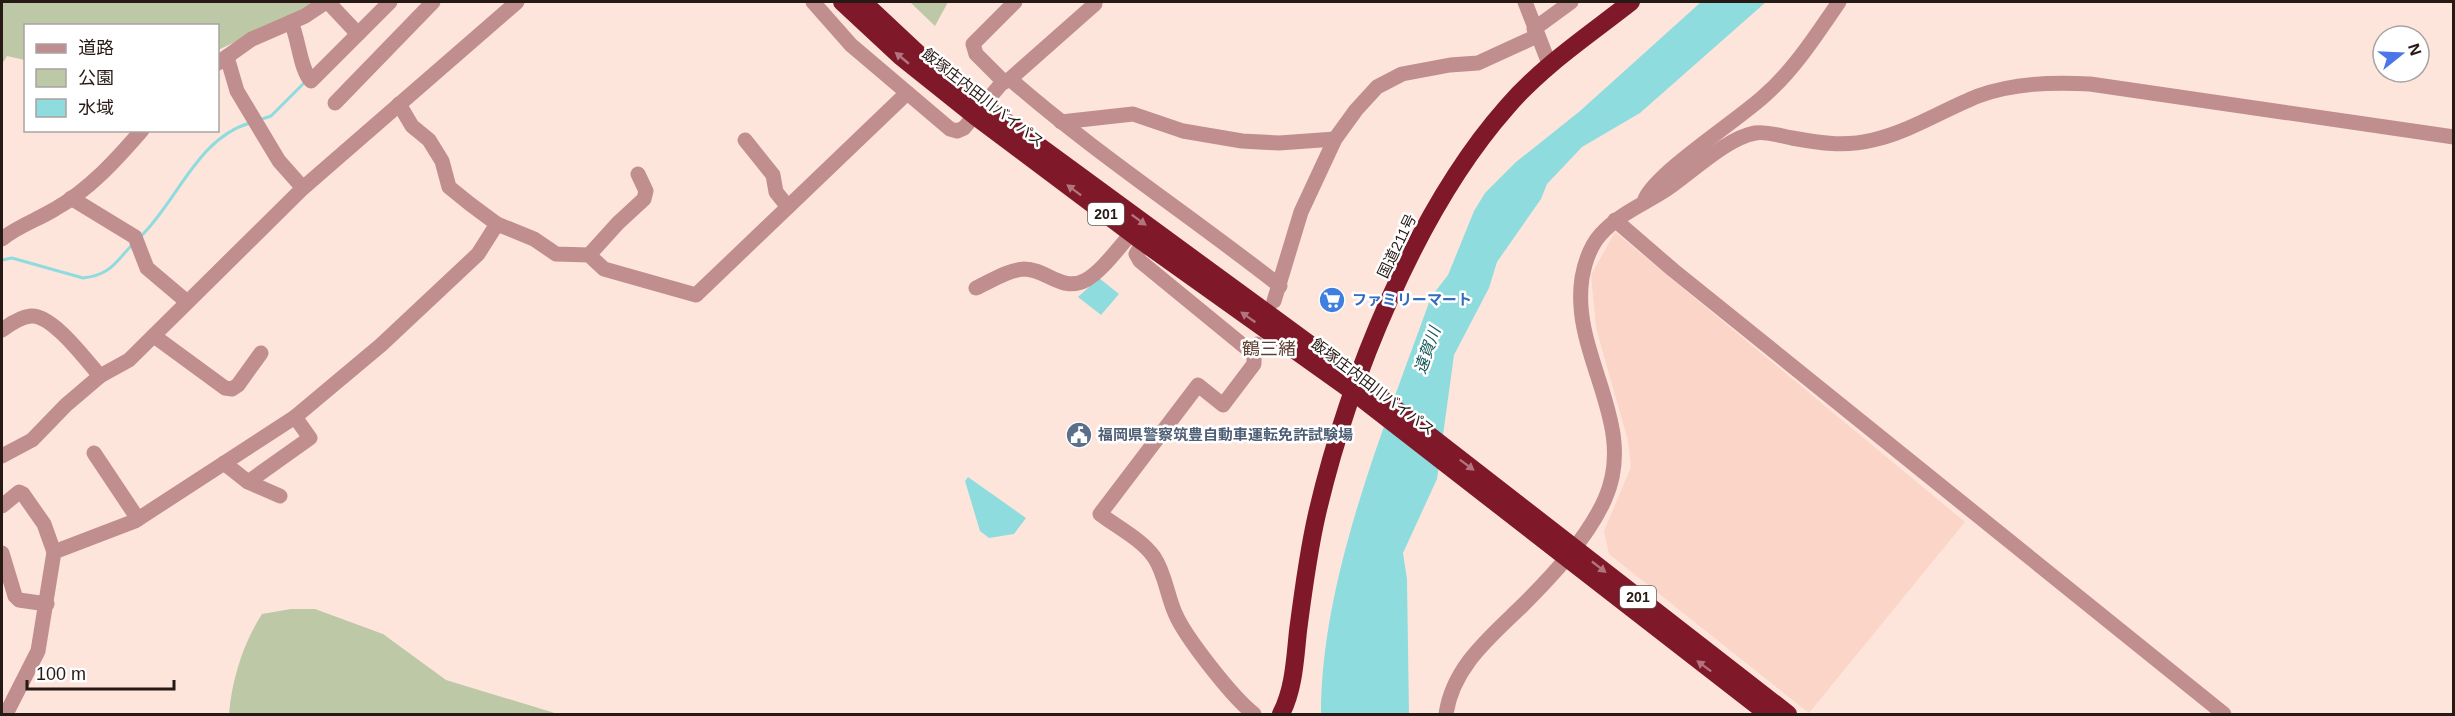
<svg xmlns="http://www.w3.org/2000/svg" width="2455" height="716" font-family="Helvetica,'Noto Sans JP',sans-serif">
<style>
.built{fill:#fbd5c7}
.green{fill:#bcc8a6}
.water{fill:#8fdcde}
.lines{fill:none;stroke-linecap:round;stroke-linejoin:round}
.stream{stroke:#8fdcde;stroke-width:3}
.minor{stroke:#c08e8e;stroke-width:15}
.highway{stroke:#7f1929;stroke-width:18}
.oneway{fill:#b2757f}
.labels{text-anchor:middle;stroke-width:5;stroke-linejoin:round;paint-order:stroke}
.shield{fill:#fff;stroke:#685e5a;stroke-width:1.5}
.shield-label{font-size:14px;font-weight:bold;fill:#271914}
.street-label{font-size:15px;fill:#271914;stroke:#fff}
.shop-label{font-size:15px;font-weight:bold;fill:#366cbe;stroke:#fff;text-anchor:start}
.service-label{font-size:15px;font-weight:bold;fill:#4e5e75;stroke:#fff;text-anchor:start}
.water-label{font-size:16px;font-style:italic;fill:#125557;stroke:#fff}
.quarter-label{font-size:18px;fill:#604034;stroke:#fff}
</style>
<rect width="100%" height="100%" fill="#fee5dc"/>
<polygon class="built" points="1615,232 1965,522 1809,713 1609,554 1604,531 1631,467 1628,441 1596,328 1591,275"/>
<g class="green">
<polygon points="2,2 320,2 218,50 218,26 26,26 25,60 7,56 2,64"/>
<polygon points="910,2 948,2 935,26"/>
<path d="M291,609H315L383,634L446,680L558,714H229C232,679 243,644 262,614Z"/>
</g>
<g class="water">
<path d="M1701,2H1766L1640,113L1582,147L1547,184L1541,199L1497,262L1489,288L1454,355L1437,479L1403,553L1407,579L1409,714H1321C1321,577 1385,426 1431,297L1448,275L1474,211L1485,193L1516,162L1580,111Z"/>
<polygon points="1099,278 1119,294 1101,315 1078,297"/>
<polygon points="968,477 1026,518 1014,534 989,538 980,531 965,481"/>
</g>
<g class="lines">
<g class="stream">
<polyline points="259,120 271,116 306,81"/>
<path d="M140,237C177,202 197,138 250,123"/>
<path d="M2,260L12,258L83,278C111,275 115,262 133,244"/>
</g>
<g class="minor">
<polyline points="328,2 358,34"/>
<polyline points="813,2 851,45 950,129 957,131 964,128 1001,84 1010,79 1095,4 1093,2"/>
<polyline points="1525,2 1550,66"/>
<path d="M291,22C299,40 300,69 311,81L390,2"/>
<polyline points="1534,29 1571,2"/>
<polyline points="227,57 237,91 279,161 303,188"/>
<polyline points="218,63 252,39 305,16 326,2"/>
<path d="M1010,79C1096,154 1191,216 1280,286"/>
<polyline points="1003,81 976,54 973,44 1015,2"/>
<polyline points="335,103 433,2"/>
<polyline points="399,104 412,126 429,140 442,161 449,187 470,204 497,224 534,239 556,254 589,255 604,269 696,295 907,93"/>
<polyline points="1061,122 1133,114 1183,131 1242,141 1279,143 1335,139"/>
<polyline points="745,140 773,175 776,192 788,207"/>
<polyline points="71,198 135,237 147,268 186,301"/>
<path d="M1645,199C1657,172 1738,120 1764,96C1794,70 1817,34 1839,2"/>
<polyline points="1615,220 1673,270 2224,714"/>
<path d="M2,239C18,226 37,220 55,209C89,190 117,159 142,130"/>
<polyline points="1143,242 1136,254 1140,261 1245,347 1254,349"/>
<polyline points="589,255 618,223 644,199 646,191 638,174"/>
<path d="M976,288C991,281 1008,270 1024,269C1047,269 1062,293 1086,280C1103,270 1118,248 1132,233"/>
<polyline points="1274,301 1301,212 1335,139 1356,110 1377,87 1402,74 1450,65 1478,63 1537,36"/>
<path d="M2,330C10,324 20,317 31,316C52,314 86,360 100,376"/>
<polyline points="154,336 225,388 232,389 238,385 261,353"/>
<polyline points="94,453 138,519"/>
<polyline points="2,456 32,440 66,405 100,376 129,360 303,188 517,2"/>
<polyline points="224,463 248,482 280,496"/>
<polyline points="248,482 310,438 295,417"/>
<polyline points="2,506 19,492 23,494 44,524 54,552"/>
<polyline points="2,553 15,596 19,600 47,604"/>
<polyline points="6,714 38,651 54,552 135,521 295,417 381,345 478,254 497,224"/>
<path d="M1254,714C1233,698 1185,637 1175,613C1167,595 1165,573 1154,557C1141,539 1117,527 1100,514L1198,385L1223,405L1254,364V349L1257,344"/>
<path d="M1446,714C1453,667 1489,638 1522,606C1552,576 1587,539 1605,499C1639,423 1570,355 1582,278C1585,261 1590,246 1601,234C1619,214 1642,205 1664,191C1689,175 1726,138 1755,133C1766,131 1781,136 1792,138C1820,143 1844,147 1873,140C1909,132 1943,110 1978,96C2014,83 2052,82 2090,84L2454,137"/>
</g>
<g class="highway">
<polyline points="842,2 900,56 975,116 1143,242 1352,391 1768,714"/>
<polyline points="863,2 925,60 983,105 1357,379 1788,714"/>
<path d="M1281,714C1294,689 1295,659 1298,631C1303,592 1308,553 1317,514C1348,381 1416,210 1507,107C1542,66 1589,35 1631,2"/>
</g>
</g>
<defs><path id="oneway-solid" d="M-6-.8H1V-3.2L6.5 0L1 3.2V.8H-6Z" transform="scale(1.5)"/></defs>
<g class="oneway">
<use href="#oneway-solid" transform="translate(902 58) rotate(-140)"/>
<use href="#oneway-solid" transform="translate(1074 190) rotate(-143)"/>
<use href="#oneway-solid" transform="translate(1139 220) rotate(36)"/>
<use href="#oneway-solid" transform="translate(1248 317) rotate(-145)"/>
<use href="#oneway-solid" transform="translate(1467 465) rotate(37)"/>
<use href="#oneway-solid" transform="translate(1599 567) rotate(38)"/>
<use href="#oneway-solid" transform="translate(1704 666) rotate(-143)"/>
</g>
<defs>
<g id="supermarket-disc" transform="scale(1.35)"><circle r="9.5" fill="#3f7fe0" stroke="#fff"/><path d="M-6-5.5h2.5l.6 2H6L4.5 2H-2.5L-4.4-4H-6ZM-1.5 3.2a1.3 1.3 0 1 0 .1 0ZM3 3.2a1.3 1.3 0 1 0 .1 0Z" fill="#fff"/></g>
<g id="civic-disc" transform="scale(1.35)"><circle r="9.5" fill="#5c6f8a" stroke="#fff"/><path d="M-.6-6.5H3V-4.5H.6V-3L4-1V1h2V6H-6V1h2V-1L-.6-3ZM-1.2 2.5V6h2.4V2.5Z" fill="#fff"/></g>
</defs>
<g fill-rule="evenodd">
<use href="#supermarket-disc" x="1332" y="300"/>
<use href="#civic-disc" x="1079" y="435"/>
</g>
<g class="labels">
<g class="shield">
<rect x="1088" y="203" width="36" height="22" rx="4.5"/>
<rect x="1620" y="586" width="36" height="22" rx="4.5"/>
</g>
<g class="shield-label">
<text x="1106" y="219">201</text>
<text x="1638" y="602">201</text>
</g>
<g class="street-label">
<text transform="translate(983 98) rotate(38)" y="5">飯塚庄内田川バイパス</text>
<text transform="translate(1397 246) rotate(-64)" y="5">国道211号</text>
<text transform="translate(1373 387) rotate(37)" y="5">飯塚庄内田川バイパス</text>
</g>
<g class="shop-label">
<text x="1352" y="305">ファミリーマート</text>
</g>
<g class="service-label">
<text x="1098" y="440">福岡県警察筑豊自動車運転免許試験場</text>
</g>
<g class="water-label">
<text transform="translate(1427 350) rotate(-71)" y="6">遠賀川</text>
</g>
<g class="quarter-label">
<text x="1269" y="355">鶴三緒</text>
</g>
</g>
<rect width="2455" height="716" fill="none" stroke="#271914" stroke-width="6"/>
<rect x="24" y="24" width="195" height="108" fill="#ffffff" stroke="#a9a3a1" stroke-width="1.5"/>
<rect x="36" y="44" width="30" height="9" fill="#c08e8e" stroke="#a9a3a1" stroke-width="1.5"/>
<text x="78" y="54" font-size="18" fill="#271914">道路</text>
<rect x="36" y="69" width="30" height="18" fill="#bcc8a6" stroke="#a9a3a1" stroke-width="1.5"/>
<text x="78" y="84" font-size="18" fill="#271914">公園</text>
<rect x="36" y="99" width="30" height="18" fill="#8fdcde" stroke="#a9a3a1" stroke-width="1.5"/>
<text x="78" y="114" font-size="18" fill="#271914">水域</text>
<g transform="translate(2401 54) rotate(72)"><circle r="28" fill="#ffffff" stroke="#a9a3a1" stroke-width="1.5"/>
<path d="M0-4.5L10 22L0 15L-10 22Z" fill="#4b76e9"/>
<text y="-9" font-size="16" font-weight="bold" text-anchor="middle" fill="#271914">N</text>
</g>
<path d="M27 680v9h147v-9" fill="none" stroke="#271914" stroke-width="3"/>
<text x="36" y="680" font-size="18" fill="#271914" stroke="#ffffff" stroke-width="4.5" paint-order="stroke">100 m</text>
</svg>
